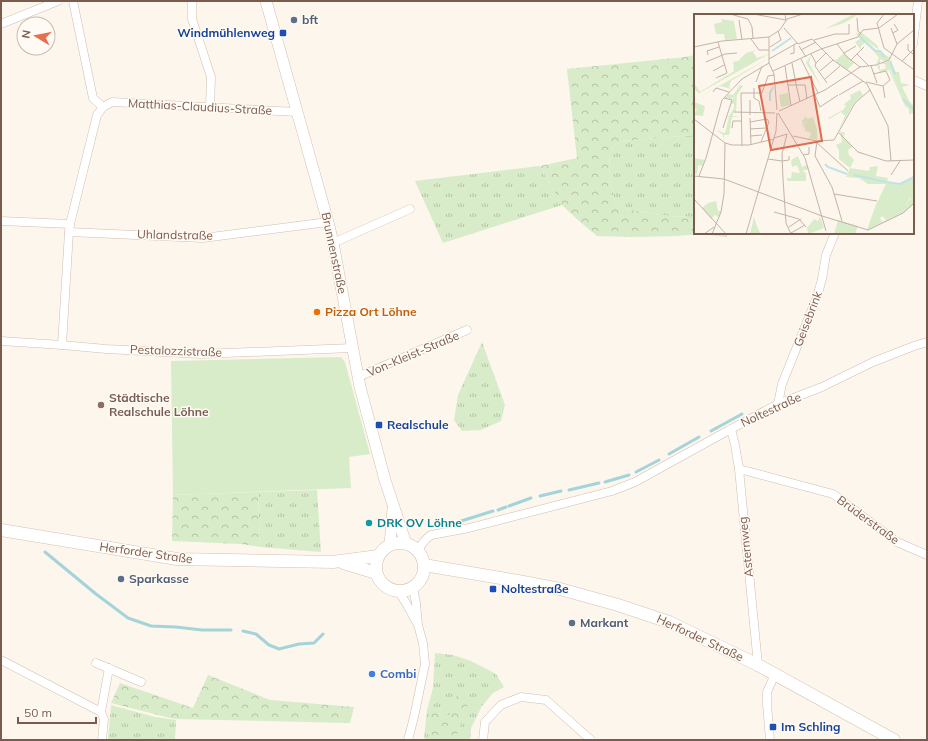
<svg xmlns="http://www.w3.org/2000/svg" width="928" height="741" font-family="Mulish,sans-serif">
<style>
.grass{fill:url(#grass-tufts)}
.forest{fill:url(#forest-crowns)}
.pitch{fill:#d8ecc9}
.lines{fill:none;stroke-linecap:round;stroke-linejoin:round}
.stream{stroke:#a5d3da;stroke-width:3}
.minor-casing{stroke:#d1beb0;stroke-width:9}
.tertiary-casing{stroke:#d1beb0;stroke-width:12}
.secondary-casing{stroke:#d6c0b0;stroke-width:13}
.minor{stroke:#fff;stroke-width:8}
.tertiary{stroke:#fff;stroke-width:11}
.secondary{stroke:#fff;stroke-width:12}
.service-dot{fill:#5c6f8a;stroke:#fffaf3;stroke-width:1.5}
.transit-dot{fill:#1a4fb4;stroke:#fffaf3;stroke-width:1.5}
.food-dot{fill:#e8710a;stroke:#fffaf3;stroke-width:1.5}
.education-dot{fill:#8d6e63;stroke:#fffaf3;stroke-width:1.5}
.culture-dot{fill:#0f9aa8;stroke:#fffaf3;stroke-width:1.5}
.shop-dot{fill:#3f7fe0;stroke:#fffaf3;stroke-width:1.5}
.labels{text-anchor:middle;stroke-width:3;stroke-linejoin:round;paint-order:stroke}
.service-label{font-size:12px;font-weight:bold;fill:#4e5e75;stroke:#fffaf3;text-anchor:start}
.transit-label{font-size:12px;font-weight:bold;fill:#164399;stroke:#fffaf3;text-anchor:start}
.street-label{font-size:12px;fill:#7a5c4d;stroke:#fffaf3}
.food-label{font-size:12px;font-weight:bold;fill:#c56008;stroke:#fffaf3;text-anchor:start}
.education-label{font-size:12px;font-weight:bold;fill:#785e54;stroke:#fffaf3;text-anchor:start}
.culture-label{font-size:12px;font-weight:bold;fill:#0d838f;stroke:#fffaf3;text-anchor:start}
.shop-label{font-size:12px;font-weight:bold;fill:#366cbe;stroke:#fffaf3;text-anchor:start}
.inset-river{fill:none;stroke:#bfe3e8;stroke-width:2}
.inset-road{fill:none;stroke:#c5b3a7;stroke-width:1}
.view{fill:#dc6d51;fill-opacity:0.15;stroke:#dc6d51;stroke-width:2}
.inset-edge{fill:none;stroke:#7a5c4d;stroke-width:2}
</style>
<defs>
<pattern id="grass-tufts" width="24" height="20" patternUnits="userSpaceOnUse"><rect width="24" height="20" fill="#d8ecc9"/><path d="M3 7l-1-3M5 7V3M7 7l1-3M15 17l-1-3M17 17v-4M19 17l1-3" fill="none" stroke="#b4c2a5"/></pattern>
<pattern id="forest-crowns" width="20" height="18" patternUnits="userSpaceOnUse"><rect width="20" height="18" fill="#d8ecc9"/><path d="M2 6a3 3 0 1 1 6 0M12 15a3 3 0 1 1 6 0" fill="none" stroke="#b4c2a5"/></pattern>
</defs>
<rect width="100%" height="100%" fill="#fdf6ec"/>
<g class="grass">
<polygon points="695,135 695,217 669,216 630,210 615,202 609,176 610,150 621,141"/>
<polygon points="540,166 562,205 443,243 415,181"/>
<polygon points="482,342 505,405 501,421 481,430 462,431 454,420 458,395"/>
<polygon points="317,490 321,552 260,547 258,492"/>
<polygon points="435,653 453,655 471,661 496,674 504,687 493,693 482,706 471,728 470,740 426,740 424,738 427,710 433,688"/>
<polygon points="111,705 155,717 176,720 175,740 108,740"/>
</g>
<g class="forest">
<polygon points="695,55 695,135 621,141 610,150 609,176 615,202 630,210 669,216 695,217 695,233 728,233 727,237 701,234 677,236 633,237 597,236 579,221 562,205 540,166 577,158 567,69 685,57"/>
<polygon points="258,492 260,547 241,544 172,541 173,495"/>
<polygon points="208,675 270,700 354,707 350,723 174,719 111,703 120,683 193,708"/>
<polygon points="457,695 469,702 455,740 442,739 428,735 432,713 450,715"/>
</g>
<polygon class="pitch" points="341,357 345,362 370,454 349,457 351,488 173,495 171,361"/>
<g class="lines">
<g class="stream">
<polyline points="711,431 742,414"/>
<polyline points="669,454 699,437"/>
<polyline points="636,472 659,460"/>
<polyline points="605,482 629,475"/>
<polyline points="569,490 599,483"/>
<polyline points="540,496 561,491"/>
<polyline points="509,506 531,498"/>
<polyline points="498,510 506,507"/>
<polyline points="458,522 493,511"/>
<polyline points="45,552 96,594 128,618 151,626 176,627 202,630 231,630"/>
<polyline points="243,631 256,634 269,645 279,649 299,644 314,643 323,634"/>
</g>
<g class="minor-casing">
<g id="minor">
<polyline points="73,1 93,98 103,107"/>
<polyline points="192,1 192,19 211,77 210,107"/>
<polyline points="1,24 58,1"/>
<polyline points="913,44 918,1"/>
<polyline points="913,80 927,86"/>
<polyline points="1,221 70,224"/>
<polyline points="69,232 203,238 328,222"/>
<polyline points="333,243 410,209"/>
<polyline points="1,341 62,345 106,349 201,354 352,348"/>
<polyline points="62,345 69,232 70,224 97,115 103,107 112,102 298,112"/>
<polyline points="358,377 467,330"/>
<polyline points="778,404 782,384 817,297 822,279 826,255 835,233"/>
<polyline points="731,429 735,445 739,469 758,665"/>
<polyline points="739,469 833,494 897,542 927,555"/>
<path d="M418,551C421,544 424,540 431,535L469,528L612,491L635,482L731,429L778,404L822,387L873,362L914,346L927,342"/>
<polyline points="399,592 406,603 417,623"/>
<polyline points="1,660 101,712 104,719 102,740"/>
<polyline points="96,663 141,682"/>
<polyline points="101,712 109,668"/>
<polyline points="408,740 414,717 425,664 423,643 418,625 416,603 413,588"/>
<polyline points="483,740 485,722 501,705 521,697 546,700 591,740"/>
<polyline points="770,740 767,704 767,692 775,674"/>
</g>
</g>
<g class="tertiary-casing">
<g id="tertiary">
<polyline points="266,1 328,222 333,243 360,387 385,480 406,544"/>
<polyline points="390,545 393,509"/>
</g>
</g>
<g class="secondary-casing">
<g id="secondary">
<polyline points="1,530 177,559 333,562 378,556"/>
<circle cx="400" cy="567" r="24"/>
<polyline points="343,563 376,573"/>
<polyline points="424,565 518,581 560,589 618,605 669,622 758,665 894,740"/>
</g>
</g>
<use href="#minor" class="minor"/>
<use href="#tertiary" class="tertiary"/>
<use href="#secondary" class="secondary"/>
</g>
<g class="service-dot">
<circle cx="294" cy="20" r="4"/>
<circle cx="121" cy="579" r="4"/>
<circle cx="572" cy="623" r="4"/>
</g>
<g class="transit-dot">
<rect x="279" y="29" width="8" height="8" rx="2"/>
<rect x="375" y="421" width="8" height="8" rx="2"/>
<rect x="489" y="585" width="8" height="8" rx="2"/>
<rect x="769" y="723" width="8" height="8" rx="2"/>
</g>
<circle class="food-dot" cx="317" cy="312" r="4"/>
<circle class="education-dot" cx="101" cy="405" r="4"/>
<circle class="culture-dot" cx="369" cy="523" r="4"/>
<circle class="shop-dot" cx="372" cy="674" r="4"/>
<g class="labels">
<g class="service-label">
<text x="302" y="24">bft</text>
<text x="129" y="583">Sparkasse</text>
<text x="580" y="627">Markant</text>
</g>
<g class="transit-label">
<text x="275" y="37" text-anchor="end">Windmühlenweg</text>
<text x="387" y="429">Realschule</text>
<text x="501" y="593">Noltestraße</text>
<text x="781" y="731">Im Schling</text>
</g>
<g class="street-label">
<text transform="translate(200 107) rotate(3)" y="4">Matthias-Claudius-Straße</text>
<text transform="translate(175 235) rotate(1)" y="4">Uhlandstraße</text>
<text transform="translate(334 253) rotate(78)" y="4">Brunnenstraße</text>
<text transform="translate(808 319) rotate(-69)" y="4">Geisebrink</text>
<text transform="translate(176 351) rotate(2)" y="4">Pestalozzistraße</text>
<text transform="translate(413 354) rotate(-23)" y="4">Von-Kleist-Straße</text>
<text transform="translate(771 410) rotate(-25)" y="4">Noltestraße</text>
<text transform="translate(868 520) rotate(36)" y="4">Brüderstraße</text>
<text transform="translate(746 547) rotate(-96)" y="4">Asternweg</text>
<text transform="translate(146 553) rotate(8)" y="4">Herforder Straße</text>
<text transform="translate(700 638) rotate(25)" y="4">Herforder Straße</text>
</g>
<g class="food-label">
<text x="325" y="316">Pizza Ort Löhne</text>
</g>
<g class="education-label">
<text x="109" y="402">Städtische<tspan x="109" dy="14">Realschule Löhne</tspan></text>
</g>
<g class="culture-label">
<text x="377" y="527">DRK OV Löhne</text>
</g>
<g class="shop-label">
<text x="380" y="678">Combi</text>
</g>
</g>
<g transform="translate(694 14)">
<rect width="220" height="220" fill="#fdf6ec"/>
<path d="M160,0H165L150,9L131,15ZM167,18L183,31L185,36L173,27L167,32V36L161,28L166,25L162,19ZM63,36L59,38L63,44L75,40L2,81L5,79L1,76L0,69L6,78L40,57L39,48L44,47L52,39ZM75,44L37,67L35,73L37,75L26,72L0,86ZM194,50H197L215,87L220,92V99L215,100V95L211,92L213,87L207,81ZM46,71L49,72L43,81L42,98L39,99V102L47,103H38L35,121H30V128L29,121L22,116L31,119L35,103L32,102H35L40,94V90L37,89L41,81L38,85L31,84L34,80L39,81ZM0,88L11,92L9,102L0,101L3,95L0,94ZM114,107L123,115V126L115,124L117,119L111,117L110,109ZM146,117L151,119L149,124L159,133L154,136L155,141L160,146L156,154L175,157L176,153L184,152L182,162L194,164L193,168L188,170H174L165,164L152,163L156,154L145,145V136L142,131L148,128ZM104,142L108,153L113,151L115,155L108,157L112,159V167H93V164H97L98,158L106,159L103,151L98,153L97,146ZM217,184L220,186V190L210,199L173,216L181,193L189,202L186,204L188,208L209,198L215,192L212,190ZM22,187L24,197H27L25,203L21,201L17,205L8,194L14,189ZM126,202L130,214L114,220L113,214L120,205L124,207ZM60,203L64,215L67,220H56ZM144,206L164,212L161,220H140Z" fill="#d8ecc9"/>
<path d="M173,27L182,36L197,44L191,47L186,45V49L182,50L185,44L176,32L172,31ZM150,39L160,49L153,56L141,47ZM117,41L115,49L128,74L112,49ZM197,46L201,58H205L207,69L216,71L208,73L195,50L196,56L204,74L207,81L213,87L211,92L195,56L186,58L183,52L186,51V56L192,54L191,50H187ZM166,76L169,81L160,89L144,117L151,102L147,98L135,105L134,104L149,96L152,92L150,90L157,85L156,81ZM112,102L113,105L119,103L123,115L116,113L114,107L110,108L109,116L108,107ZM220,163V186L216,184L212,190L215,192L209,198L192,206L181,193L192,170H188V166L206,170Z" fill="#d8ecc9"/>
<path d="M27,5L40,7L43,25L31,26L30,20H22L20,10L28,8Z" fill="#d8ecc9"/>
<path d="M94,79L96,91L87,93L85,81ZM0,144L11,146L8,152L4,151L3,160H0Z" fill="#d8ecc9"/>
<path class="inset-river" d="M166,23L181,37H186L191,43M78,37L97,24M196,47L201,60M209,85L220,96M76,87V79L79,73M131,150L134,153L153,160M160,161L192,168M193,168L206,170L220,163"/>
<path class="inset-road" d="M36,0L54,5L58,13L59,24M59,0L92,6L91,0M190,0L183,9L190,34L219,55M163,4L164,17L166,19M45,6L48,26M90,14L104,30L118,25L139,46L173,70L194,112L197,147M197,14L203,30M199,19L204,16L200,10M75,23V49L80,60L83,96M57,25L65,36H75M120,26L141,20H155V10M143,30L153,43L166,53M214,30V36L220,41M105,32L112,43M0,33L28,27L75,23L86,16L93,5L109,0M76,33L87,26L84,17M107,36L122,28M150,39L162,32M96,40L100,39V31M117,40L122,49L121,52L133,69M163,40L175,52M14,41L13,37L25,33M75,45L103,29M107,45L124,79M157,46L170,33M208,47L220,35M12,48L31,40L43,39M98,49L102,70M122,49L132,39M91,52L97,92M177,52L183,69M19,57L30,51M79,57L127,35L164,23L169,16L185,14L204,0M126,57L139,46M179,60L192,57L196,66L189,72M22,64L33,59L24,28M131,65L146,52M62,68L68,52M172,68L189,72L191,84M102,70L106,88M94,71H111L113,85M60,74V84L65,87L67,97M19,78L22,74L35,78M121,81L126,93L144,81M145,81L169,67M85,97L131,76L166,53L182,51L195,46L203,30L220,16M40,98L81,99M84,99L111,144L132,217M56,101V86M56,104L57,131M0,105L31,129L38,131H55L80,125M56,108L73,105L75,108L67,128M29,114L38,86L30,84M38,114L39,107H48M56,115L72,114M145,119L164,138L192,147L220,146M93,120L88,140L89,165L92,209L97,220M56,122L68,121M99,122L123,127L140,126L161,89L176,76M80,124L93,120M123,127L121,142L138,173L148,207M122,128L154,157M48,132L47,79H68L74,62L80,61M109,141L115,140V133M74,145L88,147L95,146V142M197,161L206,147M0,162L30,165L128,202L174,216L209,199L220,189M5,162L12,144L28,86L48,65L75,49M140,180L183,187M0,185L32,220M80,198L105,205L112,213M95,213L107,205M97,219L111,211M10,220L20,213M18,220L27,198L30,180L31,129M52,220L82,117L83,99"/>
<path class="view" d="M117,63L128,127L77,136L65,72Z"/>
<rect width="220" height="220" class="inset-edge"/>
</g>
<rect width="928" height="741" fill="none" stroke="#7a5c4d" stroke-width="4"/>
<g transform="translate(36 36) rotate(280)"><circle r="19" fill="#fffaf3" stroke="#cabbb1"/>
<path d="M0-3L7 15L0 10L-7 15Z" fill="#e76f51"/>
<text y="-6" font-size="11" font-weight="bold" text-anchor="middle" fill="#7a5c4d">N</text>
</g>
<path d="M18 717v6h78v-6" fill="none" stroke="#7a5c4d" stroke-width="2"/>
<text x="24" y="717" font-size="12" fill="#7a5c4d" stroke="#fffaf3" stroke-width="3" paint-order="stroke">50 m</text>
</svg>
